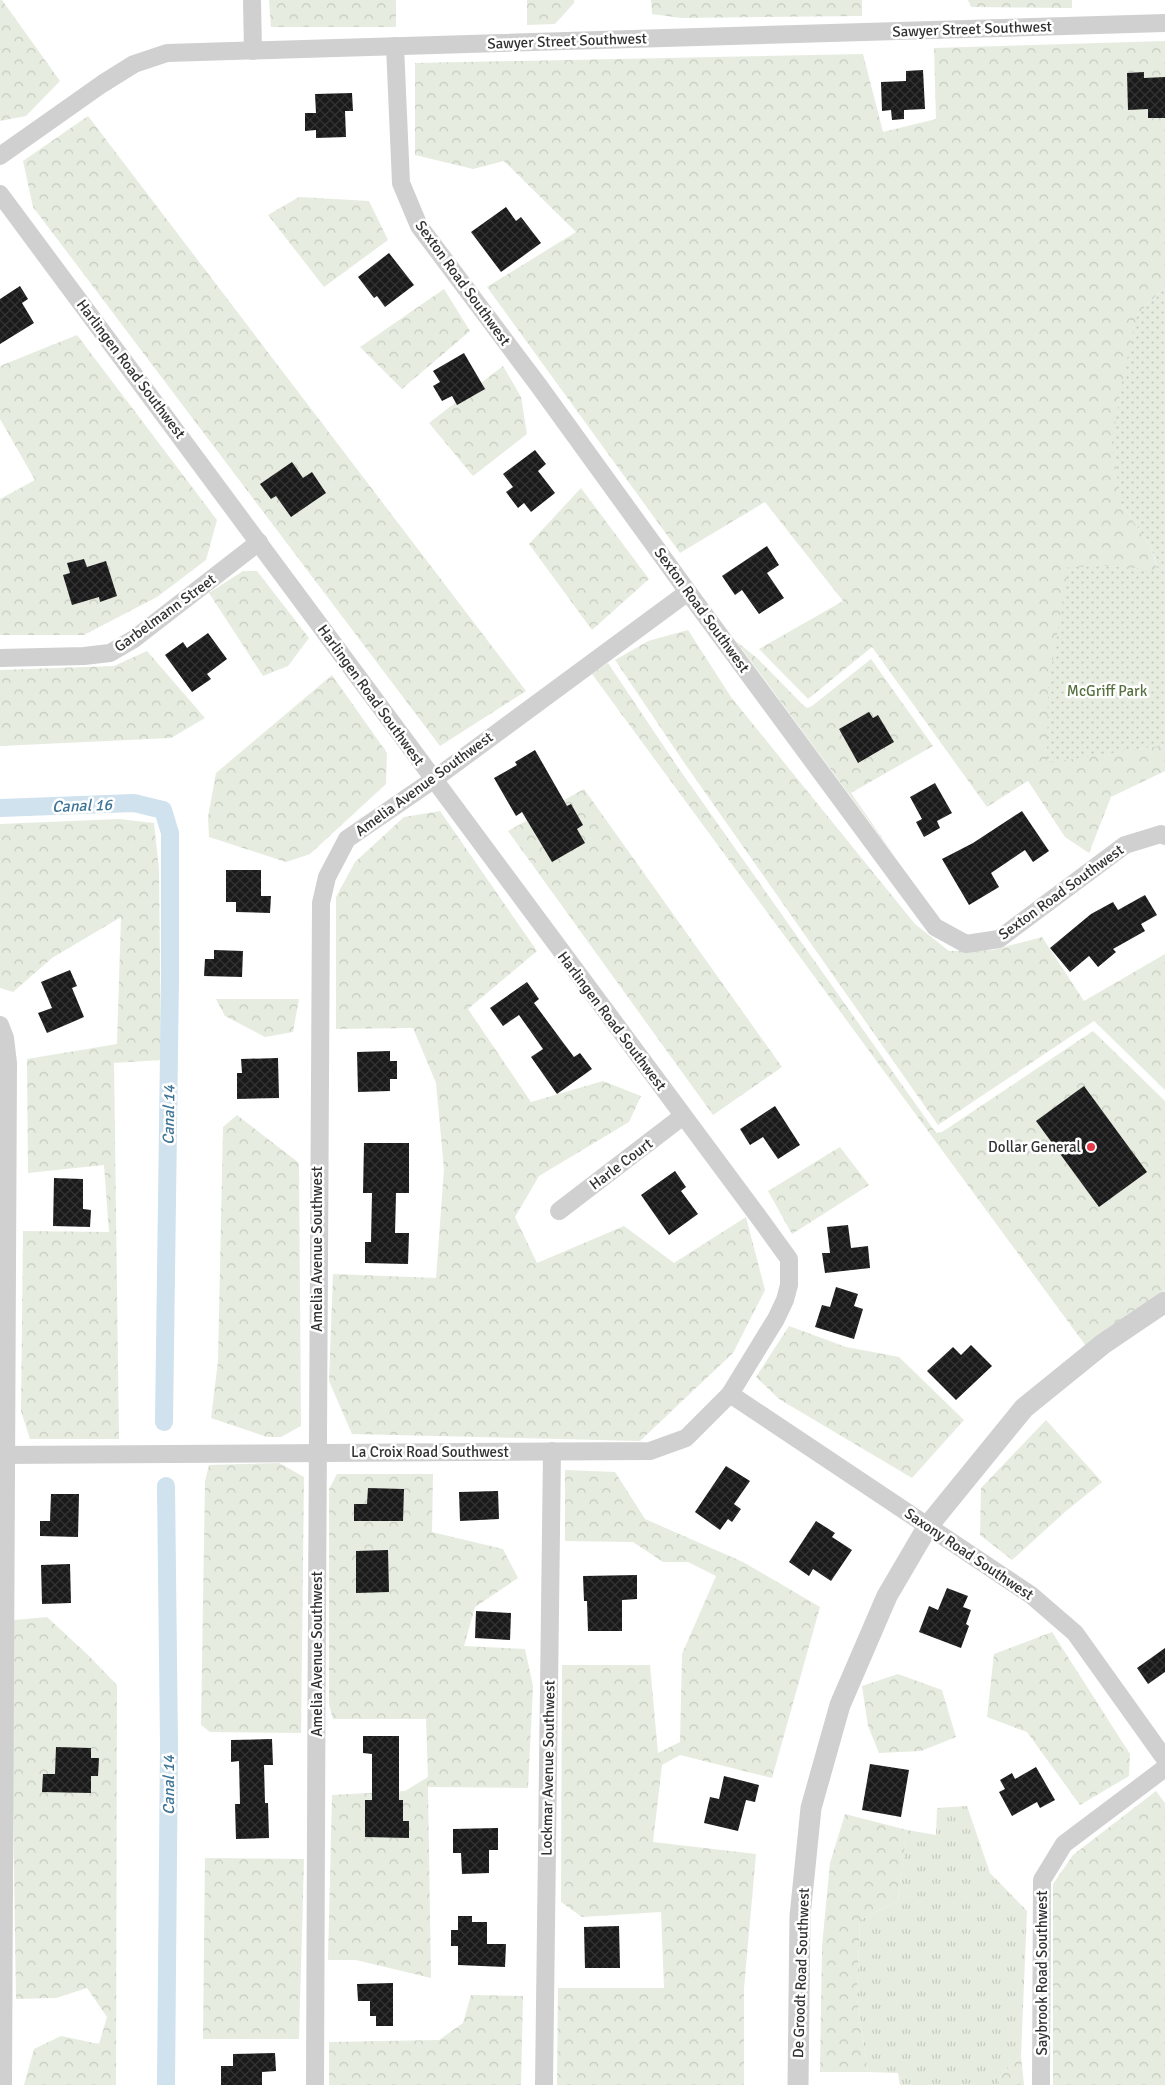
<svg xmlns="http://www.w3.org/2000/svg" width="1165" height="2085" font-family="Signika,sans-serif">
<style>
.grass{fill:url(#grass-tufts)}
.forest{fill:url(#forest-crowns)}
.park{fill:url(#park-dots)}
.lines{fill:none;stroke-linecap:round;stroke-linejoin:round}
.canal{stroke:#cfe2ee;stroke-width:18}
.building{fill:url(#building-cross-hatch)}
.minor{stroke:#d0d0d0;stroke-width:18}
.tertiary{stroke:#d0d0d0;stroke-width:21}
.poi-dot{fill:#e63946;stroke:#fff;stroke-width:2}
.labels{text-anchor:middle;stroke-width:5;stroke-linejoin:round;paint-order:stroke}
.street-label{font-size:15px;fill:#333;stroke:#fff}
.park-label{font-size:15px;fill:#56703f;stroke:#fff}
.poi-label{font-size:15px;fill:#333;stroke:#fff;text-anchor:end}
.water-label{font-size:16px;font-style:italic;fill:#3f7597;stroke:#fff}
</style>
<defs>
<pattern id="grass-tufts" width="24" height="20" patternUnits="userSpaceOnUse" patternTransform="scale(1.25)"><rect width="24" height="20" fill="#e6ecdf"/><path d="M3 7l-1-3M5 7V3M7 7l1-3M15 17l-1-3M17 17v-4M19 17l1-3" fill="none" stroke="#c6cbc0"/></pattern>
<pattern id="forest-crowns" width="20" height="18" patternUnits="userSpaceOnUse" patternTransform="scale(1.25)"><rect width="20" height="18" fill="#e6ecdf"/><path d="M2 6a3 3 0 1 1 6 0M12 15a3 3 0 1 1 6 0" fill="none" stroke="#c6cbc0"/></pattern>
<pattern id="park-dots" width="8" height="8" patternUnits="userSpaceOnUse" patternTransform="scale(1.25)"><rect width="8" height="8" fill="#e6ecdf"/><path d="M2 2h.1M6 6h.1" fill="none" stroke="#c6cbc0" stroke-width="1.8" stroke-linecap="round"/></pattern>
<pattern id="building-cross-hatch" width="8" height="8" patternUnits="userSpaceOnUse" patternTransform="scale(1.25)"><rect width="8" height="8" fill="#1a1a1a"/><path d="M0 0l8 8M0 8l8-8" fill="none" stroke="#333"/></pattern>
</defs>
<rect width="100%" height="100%" fill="#fff"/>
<polygon class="grass" points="967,1806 990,1873 1027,1911 1021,2056 999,2077 999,2085 900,2085 898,2073 868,2072 857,1998 860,1920 898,1901 907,1830 936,1835 937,1808"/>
<g class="forest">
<polygon points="0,0 2,0 60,81 26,116 0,121"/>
<polygon points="269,0 396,0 396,27 271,27"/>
<polygon points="527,0 574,0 574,3 555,24 527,25"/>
<polygon points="651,0 862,0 862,16 681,18 652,14"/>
<polygon points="968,0 1072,0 1072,8 971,7"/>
<polygon points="1165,41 1165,287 1137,315 1121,503 1151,547 1158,571 1109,566 1047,762 1165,745 1165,771 1111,797 1089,853 1065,837 1028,781 987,807 872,647 808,699 759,649 843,601 765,502 680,553 487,287 576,232 504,161 473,169 415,155 415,63 863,54 883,132 936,119 934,48"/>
<polygon points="88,116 526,691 440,746 33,207 23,161"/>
<polygon points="299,197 369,201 388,240 324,287 268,215"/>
<polygon points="444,289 470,331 402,389 360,347"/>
<polygon points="77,335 217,520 206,560 157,597 84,635 0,635 0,499 35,480 0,419 0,366"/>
<polygon points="503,366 521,397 527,434 473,476 429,423"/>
<polygon points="581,488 649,579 592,630 529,544"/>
<polygon points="243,571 257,571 309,638 288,666 263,676 209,593"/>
<polygon points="688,630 731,697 915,924 949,951 993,950 1042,937 1084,1001 1165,954 1165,1090 1094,1021 938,1125 683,761 615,660 648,641"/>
<polygon points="736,641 758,659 803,705 807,708 812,706 871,659 933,746 851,793 896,858"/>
<polygon points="147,651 205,718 171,738 0,746 0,670 114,666"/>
<polygon points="608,663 677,766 936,1133 942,1132 1093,1031 1165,1101 1165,1290 1086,1346 592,674"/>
<polygon points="332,675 387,753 386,784 310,854 286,862 209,837 208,817 216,773"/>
<polygon points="584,789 782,1067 713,1115 508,831"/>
<polygon points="440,811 537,951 468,1009 531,1102 603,1081 641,1096 629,1122 539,1176 515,1217 537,1263 624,1226 674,1263 746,1217 765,1290 733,1353 640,1441 352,1434 329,1381 333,1274 436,1278 444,1169 436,1083 413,1028 336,1029 336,897 355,862 404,817"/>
<polygon points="119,819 154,823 159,869 161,1060 114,1063 119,1439 30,1439 21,1411 23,1231 109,1232 104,1165 28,1173 27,1059 117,1044 121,917 52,958 13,992 0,988 0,824"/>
<polygon points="216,999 299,999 293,1032 265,1037 225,1016"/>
<polygon points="237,1115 299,1163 301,1426 281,1437 267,1437 211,1418 218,1361 223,1127"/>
<polygon points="840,1147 869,1185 792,1234 768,1191"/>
<polygon points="789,1326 846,1347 899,1357 964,1420 912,1478 779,1399 756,1377"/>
<polygon points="1046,1420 1102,1482 1065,1512 1012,1560 980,1535 981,1488"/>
<polygon points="279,1463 304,1477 301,1733 210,1732 201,1725 205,1481 209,1465"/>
<polygon points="565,1470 615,1472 645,1519 743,1562 820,1607 772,1778 680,1755 662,1765 653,1842 756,1854 744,1988 744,2085 557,2085 558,1988 664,1988 661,1912 582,1917 561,1902 562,1665 650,1665 658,1753 680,1742 682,1654 716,1576 688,1562 663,1562 633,1542 565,1541"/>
<polygon points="337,1474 433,1474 432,1532 503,1549 518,1578 475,1607 464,1646 525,1649 533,1686 528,1788 428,1787 431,1978 356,1960 328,1960 332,1795 405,1791 428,1777 426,1719 333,1719 329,1705 329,1489"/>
<polygon points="47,1617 88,1655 117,1685 116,2085 24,2085 34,2049 61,2036 99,2044 107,2017 87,1988 56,1998 16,1999 12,1737 14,1620"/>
<polygon points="1052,1632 1130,1754 1129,1776 1080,1805 1027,1732 987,1717 994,1654"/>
<polygon points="898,1674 942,1690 956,1737 921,1751 879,1753 868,1726 862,1686"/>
<polygon points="1156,1791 1165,1803 1165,2085 1053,2085 1053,1884 1073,1855"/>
<polygon points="845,1814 907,1830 898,1901 860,1920 857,1998 868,2072 820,2072 822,1946 830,1863"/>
<polygon points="205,1858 304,1859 299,2039 203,2039"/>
<polygon points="471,1995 523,1996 521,2085 329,2085 329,2042 439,2040 463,2023"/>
<polygon points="1021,2056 1024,2085 999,2085 999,2077"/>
</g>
<polygon class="park" points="1165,287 1165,745 1047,763 1048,690 1068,567 1109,566 1158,570 1151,547 1121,503 1112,442 1122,382 1137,315"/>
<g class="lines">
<g class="canal">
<polyline points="0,808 134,803 163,810 170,833 170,979 164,1422"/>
<polyline points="166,1486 169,1744 166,2085"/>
</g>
</g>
<g class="building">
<polygon points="923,70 925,109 904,110 904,119 892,120 891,110 882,111 881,82 906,81 906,71"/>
<polygon points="1144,72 1144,78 1165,77 1165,118 1148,118 1148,109 1128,110 1127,73"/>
<polygon points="352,93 353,111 345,111 346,137 316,138 316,130 305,131 305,113 316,113 315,94"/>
<polygon points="506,207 516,221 521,217 541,243 501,272 471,232"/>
<polygon points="389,253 414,285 385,307 377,296 374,298 358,277"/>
<polygon points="20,286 28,299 22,303 34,323 0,344 0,299"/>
<polygon points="464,353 485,389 457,405 452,396 442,401 433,386 440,382 433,371"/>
<polygon points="535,450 546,464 538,471 555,493 531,512 524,503 518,508 506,492 513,487 503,474"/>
<polygon points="292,462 303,478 312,472 326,493 291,517 276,496 271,499 260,484"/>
<polygon points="767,546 779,565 767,573 784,598 759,614 742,590 735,595 722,576"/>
<polygon points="84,559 87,567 106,561 117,596 100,602 99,597 72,605 63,575 70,573 67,563"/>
<polygon points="208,633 227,659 207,674 211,679 192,692 165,655 183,642 187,648"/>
<polygon points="869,712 873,718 878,715 894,742 858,763 839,729"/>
<polygon points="535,750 567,806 571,804 583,825 577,829 585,843 552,862 522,812 516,816 494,778 517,765 515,762"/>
<polygon points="935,783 952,813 937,821 940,828 924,837 916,822 922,819 910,797"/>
<polygon points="1022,811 1049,851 1033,862 1025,850 991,873 999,887 969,905 942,859 973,843"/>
<polygon points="226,870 261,870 261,896 271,896 270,913 236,912 236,902 226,902"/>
<polygon points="1145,895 1157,915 1141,924 1145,931 1113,949 1116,952 1098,967 1089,956 1070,972 1050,948 1091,914 1113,902 1118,910"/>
<polygon points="214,950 243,951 242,977 204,976 205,959 214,959"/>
<polygon points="70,970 77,986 72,988 84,1017 47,1033 38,1013 52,1008 41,982"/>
<polygon points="527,982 539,999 534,1003 559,1037 574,1057 580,1053 592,1069 557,1094 531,1057 543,1049 519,1015 503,1026 490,1008"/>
<polygon points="390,1051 390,1061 397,1061 397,1079 390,1079 390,1091 358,1092 357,1052"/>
<polygon points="278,1058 279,1098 237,1099 237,1073 242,1073 241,1059"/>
<polygon points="1084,1086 1147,1172 1099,1207 1036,1121"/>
<polygon points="775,1106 800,1145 778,1159 763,1137 750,1145 740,1129"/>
<polygon points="364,1143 409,1143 409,1193 396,1193 395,1233 409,1233 408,1264 365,1263 365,1242 371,1242 372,1193 363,1193"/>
<polygon points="675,1171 686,1187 681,1191 698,1214 669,1235 641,1195"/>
<polygon points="54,1178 83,1179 83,1209 91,1210 90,1227 53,1226"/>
<polygon points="848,1225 851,1248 868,1246 870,1268 825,1273 822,1253 830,1253 827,1227"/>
<polygon points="836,1287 858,1294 854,1306 863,1309 854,1339 815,1327 822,1305 830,1307"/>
<polygon points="971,1345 992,1366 956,1400 927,1371 953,1347 961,1355"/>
<polygon points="726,1466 750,1481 734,1504 741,1509 732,1522 728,1519 720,1530 695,1512"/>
<polygon points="368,1488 404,1489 403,1521 354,1521 354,1504 367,1504"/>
<polygon points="498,1491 499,1519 460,1521 459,1492"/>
<polygon points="51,1494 79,1494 78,1537 40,1536 40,1521 50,1521"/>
<polygon points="816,1521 835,1533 832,1537 852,1550 831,1581 813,1569 809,1576 789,1562"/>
<polygon points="388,1550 389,1592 356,1593 356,1551"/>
<polygon points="70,1564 71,1603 42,1604 41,1565"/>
<polygon points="637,1575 637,1599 622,1600 622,1631 588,1631 587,1601 584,1601 583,1576"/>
<polygon points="947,1588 968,1596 963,1607 971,1610 966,1624 969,1626 961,1648 919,1632 929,1606 938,1610"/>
<polygon points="476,1611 511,1613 510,1640 475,1638"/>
<polygon points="1165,1648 1165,1672 1148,1684 1137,1668"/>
<polygon points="363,1736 399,1736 399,1800 403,1800 403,1821 409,1821 409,1838 365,1837 365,1800 372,1800 372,1754 363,1753"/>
<polygon points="272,1739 273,1765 264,1765 265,1803 268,1803 269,1838 236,1839 235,1804 240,1804 239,1761 231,1762 231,1740"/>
<polygon points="56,1747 91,1748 91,1758 99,1758 98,1776 91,1776 91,1793 42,1792 43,1774 55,1774"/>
<polygon points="870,1764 909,1770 901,1817 862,1810"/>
<polygon points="1036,1767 1055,1800 1040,1808 1037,1802 1012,1816 999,1792 1005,1789 1000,1780 1012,1773 1015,1779"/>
<polygon points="724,1776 759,1785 755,1802 746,1800 738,1831 704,1823 710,1797 719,1799"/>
<polygon points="498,1828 498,1850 489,1850 489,1873 462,1874 461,1853 453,1853 453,1829"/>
<polygon points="458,1916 472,1916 472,1922 487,1922 487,1944 506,1944 505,1967 458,1965 458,1946 451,1946 451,1930 458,1930"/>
<polygon points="619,1926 620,1968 585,1968 584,1927"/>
<polygon points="393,1983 393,2026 376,2026 376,2016 370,2016 370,2001 358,2001 357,1984"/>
<polygon points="275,2053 276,2071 262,2072 262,2085 221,2085 221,2066 233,2066 233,2054"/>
</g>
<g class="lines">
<g class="minor">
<polyline points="252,0 253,51"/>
<polyline points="395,46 401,183 419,226 539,386 688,592 935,927 966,944 999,939 1125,845 1161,834 1165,836"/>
<polyline points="0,156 102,84 134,64 167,53 1165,23"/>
<polyline points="0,194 763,1223 789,1259 789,1285 785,1300 776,1319 730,1394 686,1438 650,1451 0,1455"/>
<polyline points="0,658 84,656 110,653 134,639 259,542"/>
<polyline points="0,1025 5,1038 8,1063 3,2085"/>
<polyline points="559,1211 683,1116"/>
<polyline points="730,1394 1031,1595 1075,1633 1165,1759"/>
<path d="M315,2085C317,1691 317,1297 321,903L327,877L347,839L433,780L688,592"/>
<polyline points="544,2085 552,1451"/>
<polyline points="1041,2085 1042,1880 1064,1844 1165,1768"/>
</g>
<polyline class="tertiary" points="798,2085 800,1916 811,1808 840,1705 887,1596 928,1526 1024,1408 1103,1344 1165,1302"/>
</g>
<circle class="poi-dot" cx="1091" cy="1147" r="5"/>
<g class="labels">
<g class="street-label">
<text transform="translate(972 29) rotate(-2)" y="5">Sawyer Street Southwest</text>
<text transform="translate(567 41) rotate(-2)" y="5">Sawyer Street Southwest</text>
<text transform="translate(463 283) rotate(54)" y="5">Sexton Road Southwest</text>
<text transform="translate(131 369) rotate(53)" y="5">Harlingen Road Southwest</text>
<text transform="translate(702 610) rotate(54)" y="5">Sexton Road Southwest</text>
<text transform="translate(165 613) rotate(-36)" y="5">Garbelmann Street</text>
<text transform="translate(371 695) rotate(54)" y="5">Harlingen Road Southwest</text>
<text transform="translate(424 784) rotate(-36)" y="5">Amelia Avenue Southwest</text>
<text transform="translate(1061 892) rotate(-36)" y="5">Sexton Road Southwest</text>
<text transform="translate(612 1021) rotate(53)" y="5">Harlingen Road Southwest</text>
<text transform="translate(621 1164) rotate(-37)" y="5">Harle Court</text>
<text transform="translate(317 1249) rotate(-90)" y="5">Amelia Avenue Southwest</text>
<text x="430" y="1457">La Croix Road Southwest</text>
<text transform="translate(969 1554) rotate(34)" y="5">Saxony Road Southwest</text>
<text transform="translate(317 1654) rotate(-90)" y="5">Amelia Avenue Southwest</text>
<text transform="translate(548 1768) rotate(-89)" y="5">Lockmar Avenue Southwest</text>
<text transform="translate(801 1973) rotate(-88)" y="5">De Groodt Road Southwest</text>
<text transform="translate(1042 1973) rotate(-90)" y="5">Saybrook Road Southwest</text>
</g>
<g class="park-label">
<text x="1107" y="696">McGriff Park</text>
</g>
<g class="poi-label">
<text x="1081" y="1152">Dollar General</text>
</g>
<g class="water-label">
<text transform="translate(82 805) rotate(-2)" y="6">Canal 16</text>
<text transform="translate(168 1115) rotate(-89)" y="6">Canal 14</text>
<text transform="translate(168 1785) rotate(-90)" y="6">Canal 14</text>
</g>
</g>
</svg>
